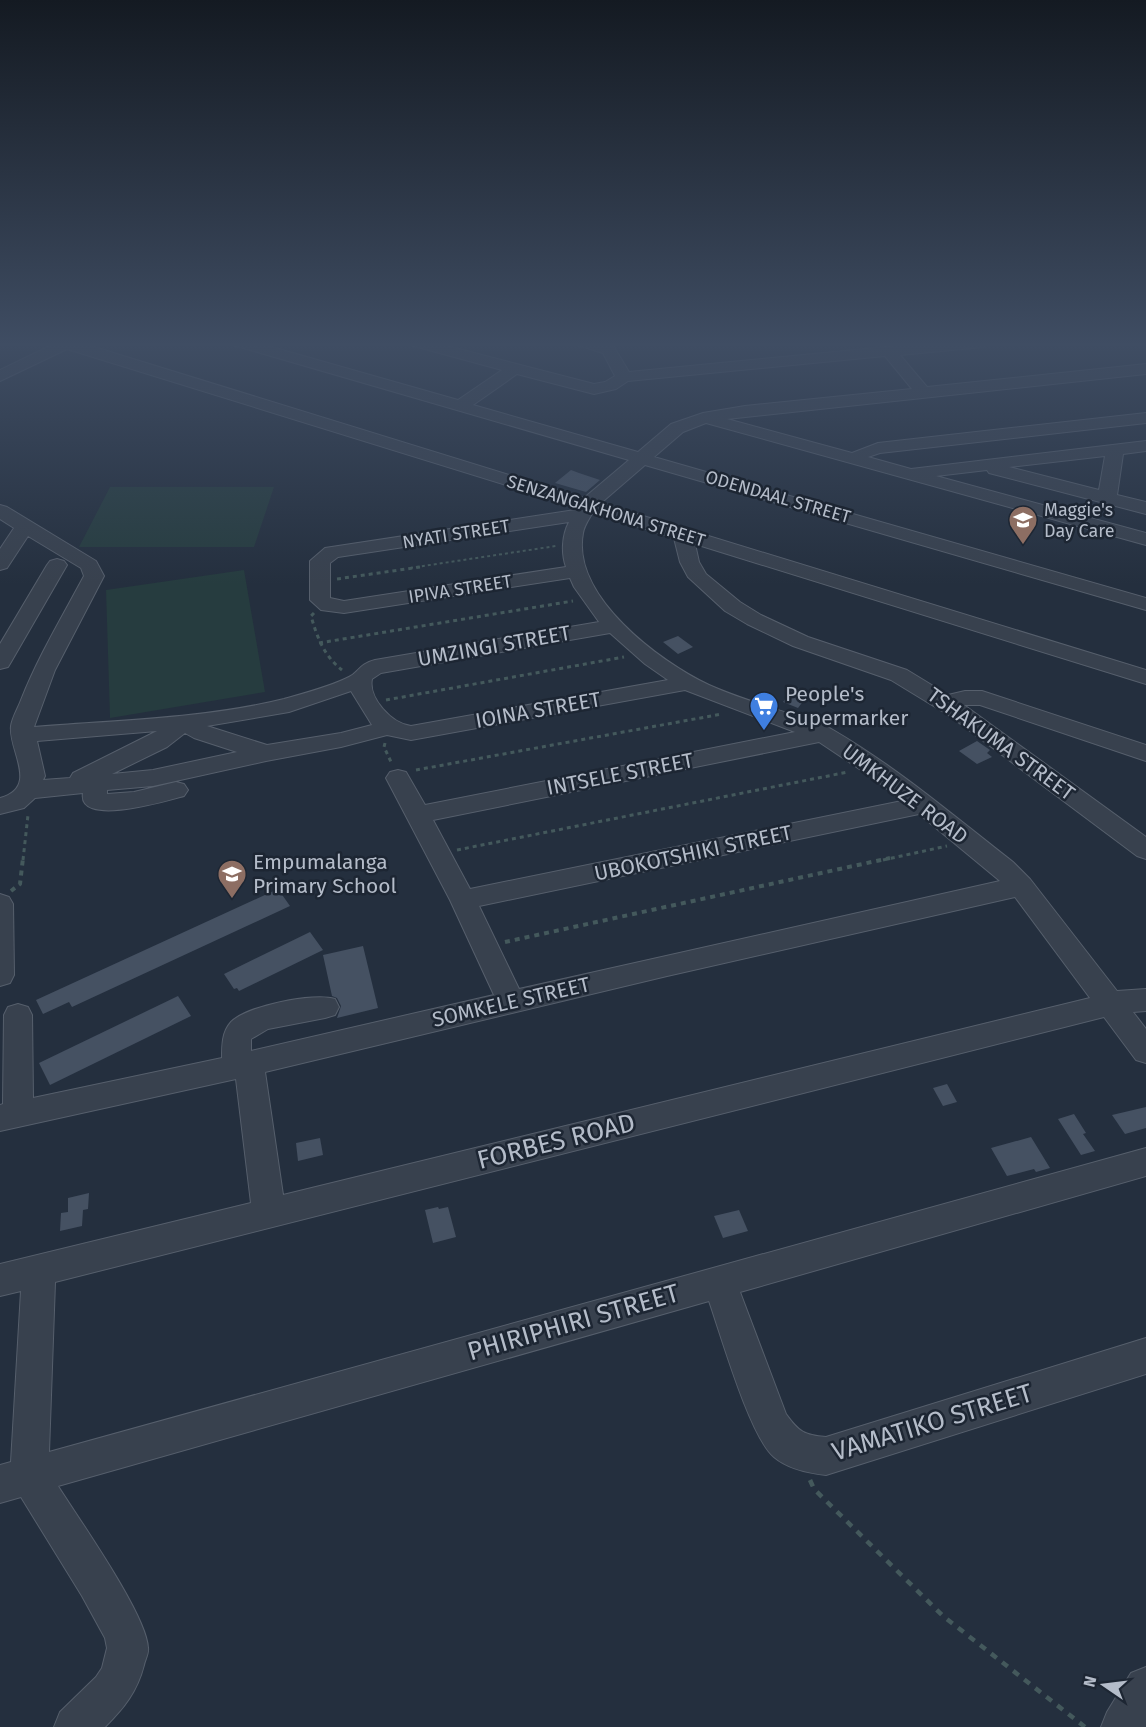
<svg xmlns="http://www.w3.org/2000/svg" width="1146" height="1727" font-family="'Fira Sans',sans-serif">
<style>
.green{fill:#263c3f}
.building{fill:#455162}
.lines{fill:none;stroke-linecap:round;stroke-linejoin:round}
.minor-casing{stroke:#565f6c;stroke-width:2}
.path-far3{stroke:#44595c;stroke-width:2;stroke-dasharray:3 3;stroke-linecap:butt}
.path-far2{stroke:#44595c;stroke-width:3;stroke-dasharray:4 4;stroke-linecap:butt}
.path-far1{stroke:#44595c;stroke-width:4;stroke-dasharray:5 5;stroke-linecap:butt}
.path{stroke:#44595c;stroke-width:4.5;stroke-dasharray:7 7;stroke-linecap:butt}
.minor{fill:#38414e;fill-rule:evenodd}
.labels{text-anchor:middle;stroke-width:5;stroke-linejoin:round;paint-order:stroke}
.far-street-label{font-size:18px;fill:#b4bcc9;stroke:#1d2633}
.far-poi-label{font-size:18px;fill:#b4bcc9;stroke:#1d2633;text-anchor:start}
.street-label{font-size:21px;fill:#b4bcc9;stroke:#1d2633}
.poi-label{font-size:21px;fill:#b4bcc9;stroke:#1d2633;text-anchor:start}
.near-street-label{font-size:26px;fill:#b4bcc9;stroke:#1d2633}
</style>
<rect width="100%" height="100%" fill="#242f3e"/>
<g class="green">
<polygon points="110,487 274,487 254,547 79,547"/>
<polygon points="244,570 265,692 110,718 106,590"/>
</g>
<g class="building">
<polygon points="571,470 579,473 600,480 586,492 555,483"/>
<polygon points="678,636 693,647 678,654 663,642"/>
<polygon points="794,687 810,692 798,708 783,702"/>
<polygon points="977,741 990,750 987,753 992,757 977,764 959,751"/>
<polygon points="278,889 290,906 72,1007 69,1002 43,1014 36,1000"/>
<polygon points="310,932 323,950 239,991 237,988 234,989 224,974"/>
<polygon points="363,946 378,1008 337,1018 341,1006 337,998 332,996 323,955"/>
<polygon points="178,996 191,1016 50,1085 39,1063"/>
<polygon points="947,1084 957,1102 943,1106 933,1088"/>
<polygon points="1146,1107 1146,1128 1125,1134 1112,1115"/>
<polygon points="1074,1114 1086,1133 1083,1134 1095,1151 1081,1155 1058,1119"/>
<polygon points="1031,1137 1050,1168 1036,1172 1034,1169 1007,1176 991,1148"/>
<polygon points="320,1138 323,1155 298,1161 296,1143"/>
<polygon points="89,1193 88,1209 83,1210 82,1226 60,1231 61,1213 68,1212 68,1198"/>
<polygon points="438,1207 439,1209 448,1207 456,1237 433,1243 425,1210"/>
<polygon points="739,1210 748,1231 723,1238 714,1216"/>
</g>
<g class="lines">
<g class="minor-casing">
<g id="minor">
<path d="M58,342H78L584,498L629,460L233,345L230,342H254L458,400L502,370L410,345L407,342H432L594,384L605,382L615,376L603,353L578,345L575,342H599L614,347L629,372L937,342H991L983,347L900,355L927,387L1146,364V374L727,419L852,453L878,443L1146,413V423L880,453L868,457L911,469L1146,441V451L1123,454L1117,495L1146,502V514L989,473L987,470L936,476L1146,533V545L706,423L683,432L654,457L1146,598V610L645,465L601,503L1146,670V684L695,544L699,562L706,574L740,602L761,615L808,637L907,670L948,695L965,691H982L1146,745V761L980,705H964L1146,837V859L1137,856L950,716L891,680L793,646L747,624L725,611L688,577L680,562L674,538L593,512C589,519 584,526 583,533C571,596 660,662 709,685C738,698 770,707 799,717C811,721 823,724 833,730C898,768 955,817 1013,862L1030,879L1117,991L1146,989V1011L1133,1012L1146,1029V1063L1136,1060L1104,1017L55,1282L49,1452L1146,1148V1176L740,1292L786,1414C799,1432 804,1435 826,1437L1146,1338V1374L826,1475C808,1473 788,1469 774,1457C750,1437 721,1335 709,1301L58,1486C78,1518 147,1615 148,1648C149,1653 145,1660 144,1665C137,1692 124,1708 105,1727H54L60,1712L96,1677L102,1668L107,1648L105,1638L82,1596L21,1497L0,1503V1465L11,1462L21,1291L0,1296V1264L251,1203L236,1079L0,1131V1105L3,1104L4,1015L8,1007L18,1004L28,1007L32,1015L33,1098L222,1058C222,1045 222,1032 231,1022C247,1006 314,992 335,999L339,1007L335,1015L325,1018L268,1029L251,1039V1051L494,995L450,900L386,778L390,772L398,770L406,772L425,805L795,732L685,690L411,740L387,735L341,747L266,761L153,786L107,790V794L134,792L176,782L184,784L188,790L184,796C169,800 77,828 83,793L35,798L24,808L0,814V798C40,787 8,750 11,726C12,718 18,708 21,700C38,657 62,617 84,576L81,568L28,536L7,568L0,570V549L14,528L0,519V505L7,507L96,561L104,576L55,670L34,727C116,720 203,719 284,699C302,694 332,686 349,677C359,672 359,664 375,660L599,622L574,587L570,578L344,613L321,610L310,600V561L325,548L575,510L577,507L67,349L0,381V370ZM885,356L912,389L745,406L703,413L671,424L638,452L473,405L517,374L594,394L616,389L628,381ZM1105,456L1099,490L1009,467ZM569,522C562,535 561,553 566,567L344,601L330,598V563L338,557ZM610,633L645,664L668,680L411,726C392,724 368,698 372,679L381,673ZM351,691L372,725L341,733L267,745L207,726L289,712ZM157,731L73,773L70,778L43,780L45,776L37,741ZM185,733L194,738L237,752L153,770L112,774L167,747ZM819,742L876,780L902,801L470,889L433,820ZM919,814L1000,881L519,989L479,906ZM1015,897L1090,998L283,1195L265,1072L667,976Z"/>
<polygon points="57,559 64,561 67,565 11,662 8,667 0,669 0,644 47,565 50,561"/>
<polygon points="0,894 9,897 13,904 14,975 10,983 0,986"/>
<polygon points="1146,1667 1146,1727 1101,1727 1107,1712 1131,1673"/>
</g>
</g>
<polyline class="path-far3" points="410,568 556,546"/>
<g class="path-far2">
<polyline points="337,579 420,567"/>
<path d="M314,613L311,616C317,637 324,656 342,670"/>
<polyline points="319,643 573,601"/>
<polyline points="386,700 624,657"/>
<polyline points="385,743 384,747 392,764"/>
<polyline points="416,770 722,714"/>
<polyline points="457,850 848,772"/>
<polyline points="23,860 28,815"/>
<polyline points="883,860 947,846"/>
</g>
<g class="path-far1">
<polyline points="11,891 20,884 23,858"/>
<polyline points="505,942 890,858"/>
</g>
<polyline class="path" points="810,1480 814,1489 943,1616 1085,1727"/>
<use href="#minor" class="minor"/>
</g>
<linearGradient id="sky" x2="0" y2="1"><stop stop-color="#141a22"/><stop offset="0.59" stop-color="#3f4d63"/><stop offset="1" stop-color="#3f4d63" stop-opacity="0"/></linearGradient>
<rect width="1146" height="584" fill="url(#sky)"/>
<defs>
<g id="school-pin" transform="scale(1.5)"><path d="M0 17L-7.5 6A9.5 9.5 0 1 1 7.5 6Z" fill="#8d6e63" stroke="#1d2633"/><path d="M0-5L7-2L0 1L-7-2ZM-4 1L0 2.5L4 1V4Q0 6-4 4Z" fill="#fff"/></g>
<g id="supermarket-pin" transform="scale(1.5)"><path d="M0 17L-7.5 6A9.5 9.5 0 1 1 7.5 6Z" fill="#3f7fe0" stroke="#1d2633"/><path d="M-6-5.5h2.5l.6 2H6L4.5 2H-2.5L-4.4-4H-6ZM-1.5 3.2a1.3 1.3 0 1 0 .1 0ZM3 3.2a1.3 1.3 0 1 0 .1 0Z" fill="#fff"/></g>
</defs>
<g fill-rule="evenodd">
<use href="#school-pin" x="1023" y="520"/>
<use href="#supermarket-pin" x="764" y="706"/>
<use href="#school-pin" x="232" y="874"/>
</g>
<g class="labels">
<g class="far-street-label">
<text transform="translate(778 497) rotate(16)" y="6">ODENDAAL STREET</text>
<text transform="translate(606 511) rotate(17)" y="6">SENZANGAKHONA STREET</text>
<text transform="translate(456 534) rotate(-9)" y="6">NYATI STREET</text>
<text transform="translate(460 589) rotate(-9)" y="6">IPIVA STREET</text>
</g>
<g class="far-poi-label">
<text x="1044" y="516">Maggie's<tspan x="1044" dy="21">Day Care</tspan></text>
</g>
<g class="street-label">
<text transform="translate(494 646) rotate(-10)" y="7">UMZINGI STREET</text>
<text transform="translate(538 710) rotate(-10)" y="7">IOINA STREET</text>
<text transform="translate(1001 744) rotate(36)" y="7">TSHAKUMA STREET</text>
<text transform="translate(620 774) rotate(-11)" y="7">INTSELE STREET</text>
<text transform="translate(905 794) rotate(37)" y="7">UMKHUZE ROAD</text>
<text transform="translate(693 853) rotate(-12)" y="7">UBOKOTSHIKI STREET</text>
<text transform="translate(511 1002) rotate(-13)" y="7">SOMKELE STREET</text>
</g>
<g class="poi-label">
<text x="785" y="701">People's<tspan x="785" dy="24">Supermarker</tspan></text>
<text x="253" y="869">Empumalanga<tspan x="253" dy="24">Primary School</tspan></text>
</g>
<g class="near-street-label">
<text transform="translate(556 1141) rotate(-14)" y="9">FORBES ROAD</text>
<text transform="translate(573 1322) rotate(-16)" y="9">PHIRIPHIRI STREET</text>
<text transform="translate(932 1422) rotate(-17)" y="9">VAMATIKO STREET</text>
</g>
</g>
<g transform="translate(1104 1685) rotate(284)" stroke="#1d2633" stroke-width="4.5" paint-order="stroke">
<path d="M0-4.5L10 22L0 15L-10 22Z" fill="#b4bcc9"/>
<text y="-9" font-size="16" font-weight="bold" text-anchor="middle" fill="#b4bcc9">N</text>
</g>
</svg>
